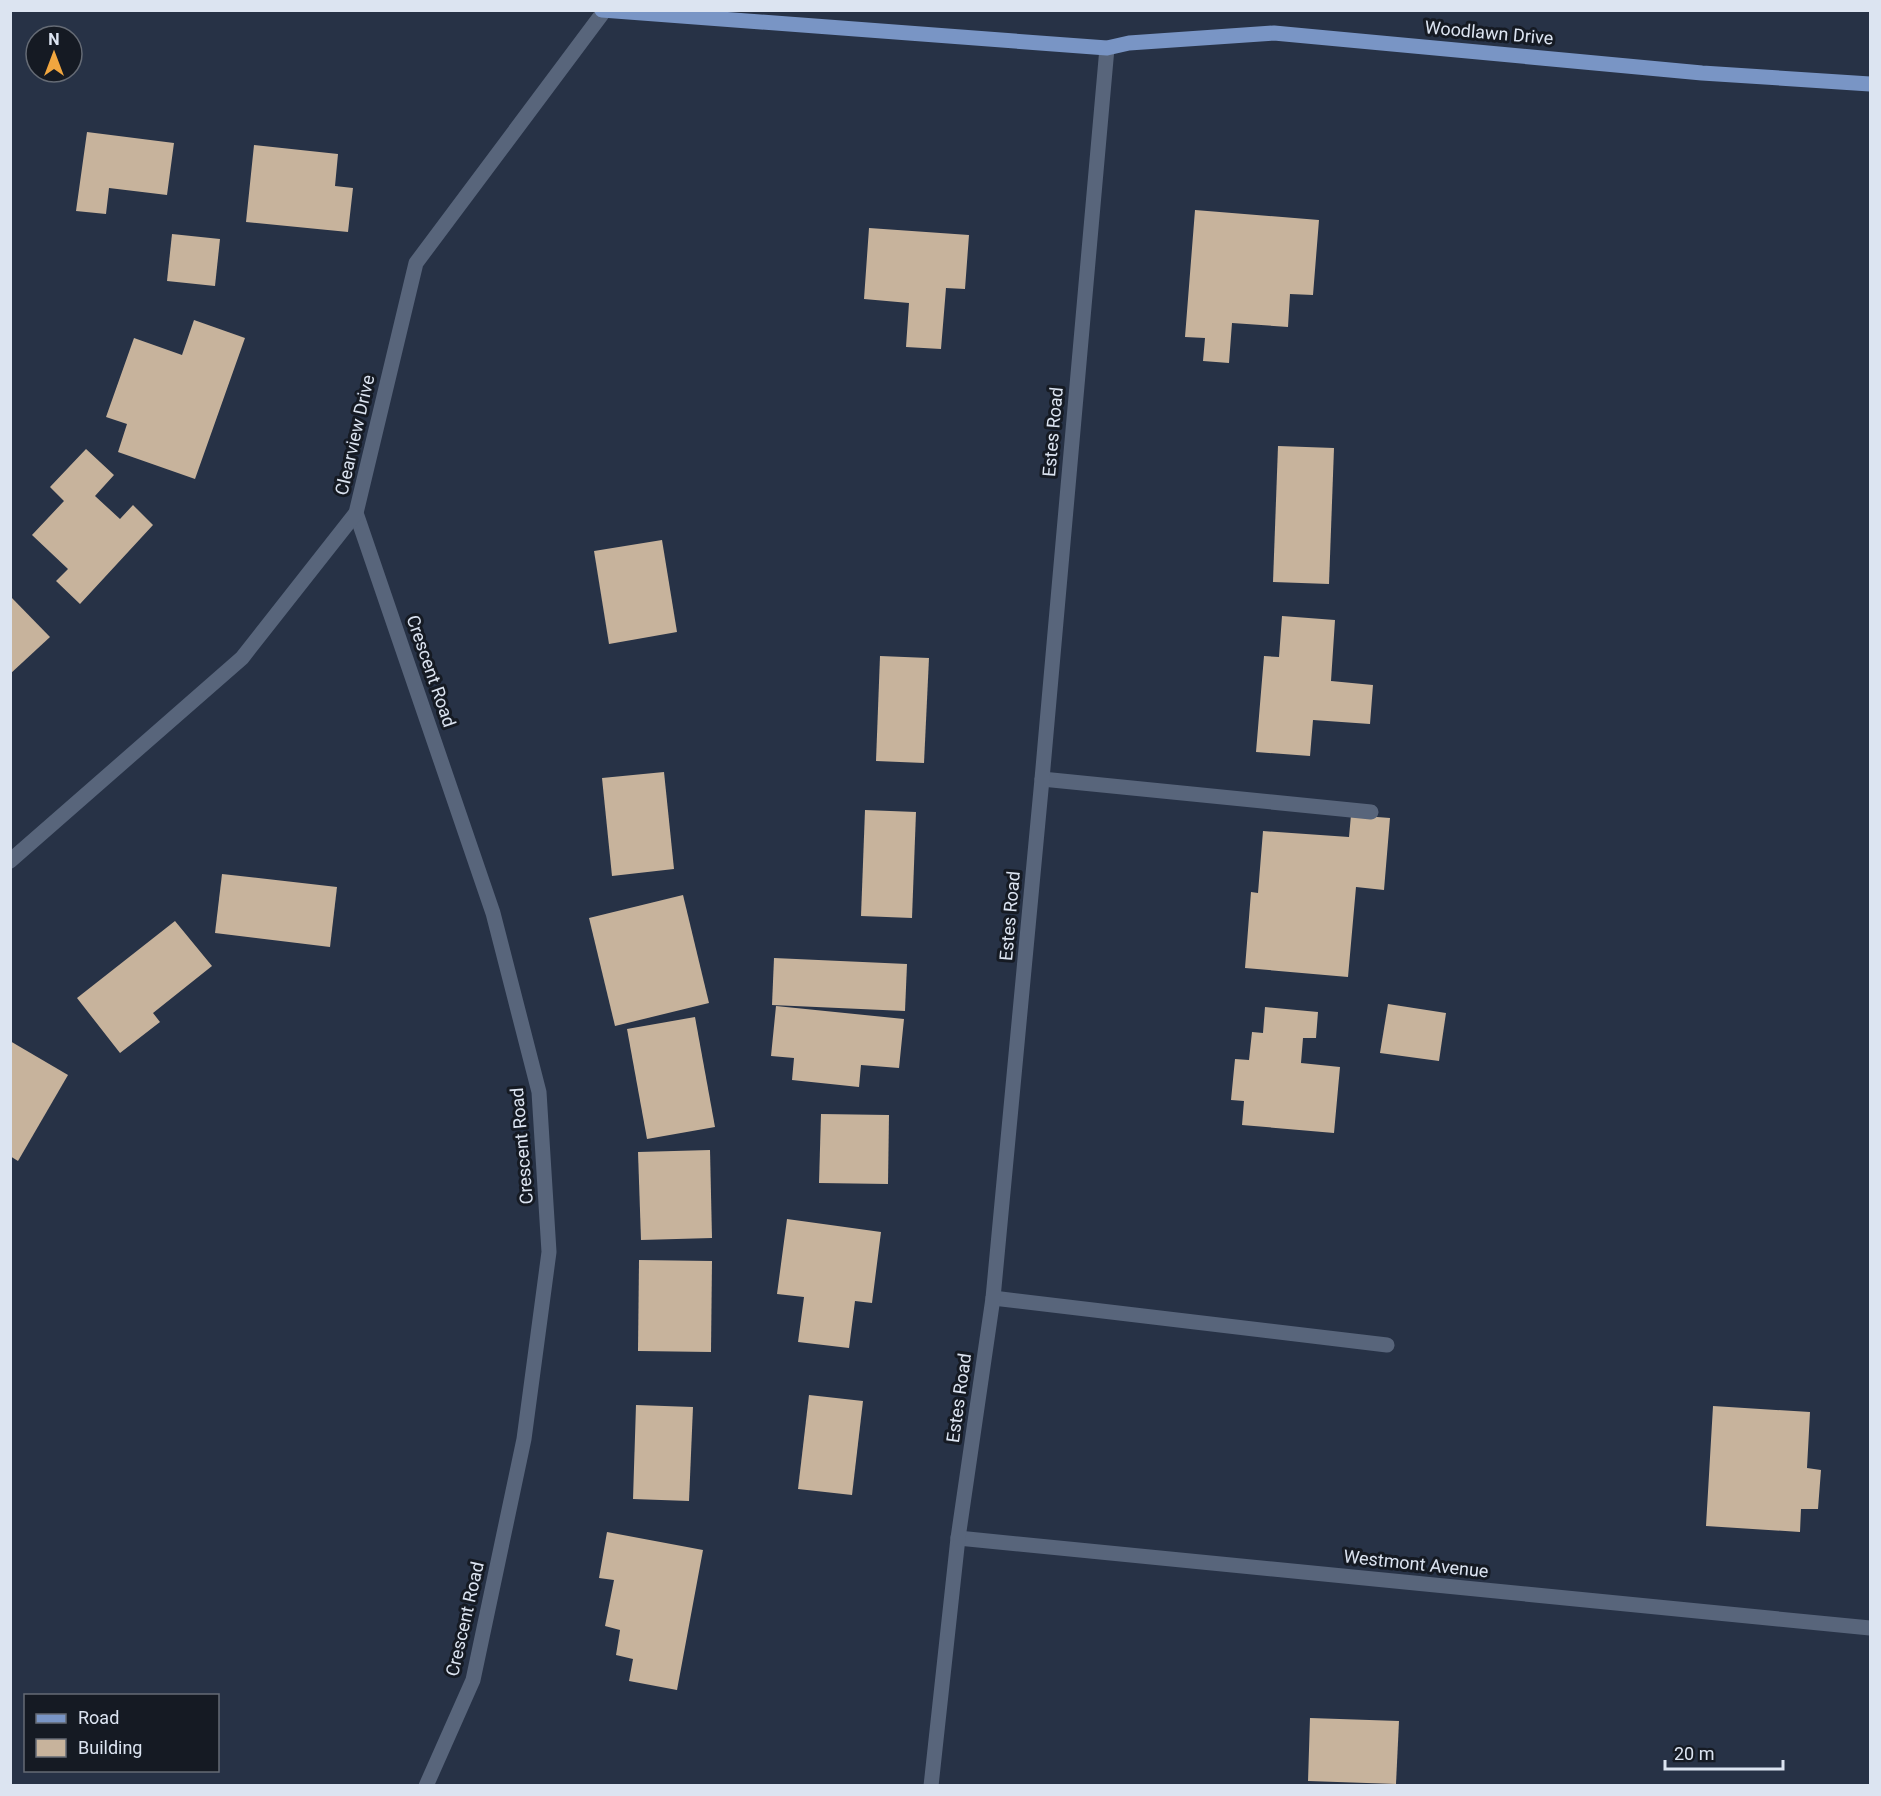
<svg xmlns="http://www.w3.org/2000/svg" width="1881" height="1796" font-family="Roboto,sans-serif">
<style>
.building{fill:#c7b39c}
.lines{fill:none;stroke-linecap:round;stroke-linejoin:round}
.minor{stroke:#58657b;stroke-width:15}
.major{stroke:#7995c5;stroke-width:15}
.labels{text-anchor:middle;stroke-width:6;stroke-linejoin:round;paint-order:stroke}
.street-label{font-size:18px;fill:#dce4f1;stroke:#151a23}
</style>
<rect width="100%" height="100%" fill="#273246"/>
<g class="building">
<polygon points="87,132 174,143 167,195 109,188 106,214 76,211"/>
<polygon points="254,145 338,154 335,186 353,188 348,232 246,222"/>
<polygon points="1195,210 1319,220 1313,295 1290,294 1288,327 1232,323 1229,363 1203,361 1205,338 1185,337"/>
<polygon points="869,228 969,235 965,289 946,288 941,349 906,347 909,303 864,299"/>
<polygon points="172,234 220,239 215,286 167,281"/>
<polygon points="194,320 245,338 195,479 118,452 127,424 106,417 134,338 182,355"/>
<polygon points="1278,446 1334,448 1329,584 1273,582"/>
<polygon points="86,449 114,475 95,496 120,519 133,505 153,525 80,604 56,581 68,569 32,535 64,501 50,487"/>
<polygon points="662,540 677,632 609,644 594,551"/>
<polygon points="10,596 50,637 10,674"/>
<polygon points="1282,616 1335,620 1331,681 1373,685 1370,724 1313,720 1310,756 1256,752 1264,656 1279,657"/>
<polygon points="880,656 929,658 924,763 876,761"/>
<polygon points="664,772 674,869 612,876 602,778"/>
<polygon points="865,810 916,812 912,918 861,916"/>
<polygon points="1351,815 1390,818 1384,890 1356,887 1348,977 1245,968 1251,892 1258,893 1263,831 1349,837"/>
<polygon points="222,874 337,887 330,947 215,933"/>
<polygon points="683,895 709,1003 615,1026 589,918"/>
<polygon points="175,921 212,966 153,1013 160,1022 120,1053 77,998"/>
<polygon points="774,958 907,964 905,1011 772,1005"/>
<polygon points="1388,1004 1446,1013 1439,1061 1380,1053"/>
<polygon points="776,1006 904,1019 899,1068 861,1065 859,1087 792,1080 794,1058 771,1056"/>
<polygon points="1265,1007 1318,1012 1316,1038 1303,1038 1301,1063 1340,1067 1334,1133 1242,1125 1244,1101 1231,1100 1235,1059 1249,1060 1252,1032 1263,1033"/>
<polygon points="695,1017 715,1127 647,1139 627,1029"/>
<polygon points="10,1041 68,1075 18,1161 10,1156"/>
<polygon points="821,1114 889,1115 888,1184 819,1183"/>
<polygon points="710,1150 712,1238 641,1240 638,1152"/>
<polygon points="787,1219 881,1232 872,1303 855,1301 849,1348 798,1342 804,1297 777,1294"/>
<polygon points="639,1260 712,1261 711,1352 638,1351"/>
<polygon points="809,1395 863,1401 852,1495 798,1489"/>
<polygon points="636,1405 693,1407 689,1501 633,1499"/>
<polygon points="1713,1406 1810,1412 1807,1468 1821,1470 1818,1509 1801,1509 1800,1532 1706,1526"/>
<polygon points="607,1532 703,1550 677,1690 629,1681 633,1659 616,1655 620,1630 605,1626 614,1580 599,1578"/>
<polygon points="1310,1718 1399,1721 1396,1784 1308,1781"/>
</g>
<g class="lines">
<g class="minor">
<polyline points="356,513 493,913 539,1092 549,1252 524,1439 473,1680 426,1786"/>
<polyline points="1042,779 1371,812"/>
<polyline points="10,861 242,658 356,513 416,263 605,10"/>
<polyline points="993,1298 1387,1345"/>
<polyline points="958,1538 1870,1628"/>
<polyline points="931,1786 958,1538 993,1298 1042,779 1107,48"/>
</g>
<polyline class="major" points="602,10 1107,48 1129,43 1274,33 1702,73 1870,84"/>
</g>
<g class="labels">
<g class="street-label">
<text transform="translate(1489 33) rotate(5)" y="6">Woodlawn Drive</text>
<text transform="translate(1053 432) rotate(-85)" y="6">Estes Road</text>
<text transform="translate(355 435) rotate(-77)" y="6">Clearview Drive</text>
<text transform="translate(431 671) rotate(71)" y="6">Crescent Road</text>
<text transform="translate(1010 916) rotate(-85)" y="6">Estes Road</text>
<text transform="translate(522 1146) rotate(-95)" y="6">Crescent Road</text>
<text transform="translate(959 1398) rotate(-82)" y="6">Estes Road</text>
<text transform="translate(1416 1564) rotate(6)" y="6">Westmont Avenue</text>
<text transform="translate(465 1619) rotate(-77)" y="6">Crescent Road</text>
</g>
</g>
<rect width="1881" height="1796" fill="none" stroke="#dce4f1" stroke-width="24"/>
<rect x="24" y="1694" width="195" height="78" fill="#151a23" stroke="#656b75" stroke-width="1.5"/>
<rect x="36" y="1714" width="30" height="9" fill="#7995c5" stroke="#656b75" stroke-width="1.5"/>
<text x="78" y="1724" font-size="18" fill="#dce4f1">Road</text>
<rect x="36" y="1739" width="30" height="18" fill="#c7b39c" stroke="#656b75" stroke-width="1.5"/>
<text x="78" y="1754" font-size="18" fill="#dce4f1">Building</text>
<g transform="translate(54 54)"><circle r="28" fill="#151a23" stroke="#656b75" stroke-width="1.5"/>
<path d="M0-4.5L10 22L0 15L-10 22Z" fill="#f1a63f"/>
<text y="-9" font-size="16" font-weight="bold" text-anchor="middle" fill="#dce4f1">N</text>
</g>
<path d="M1665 1760v9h118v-9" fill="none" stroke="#dce4f1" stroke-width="3"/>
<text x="1674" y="1760" font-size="18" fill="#dce4f1" stroke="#151a23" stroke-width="4.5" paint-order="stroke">20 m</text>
</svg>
